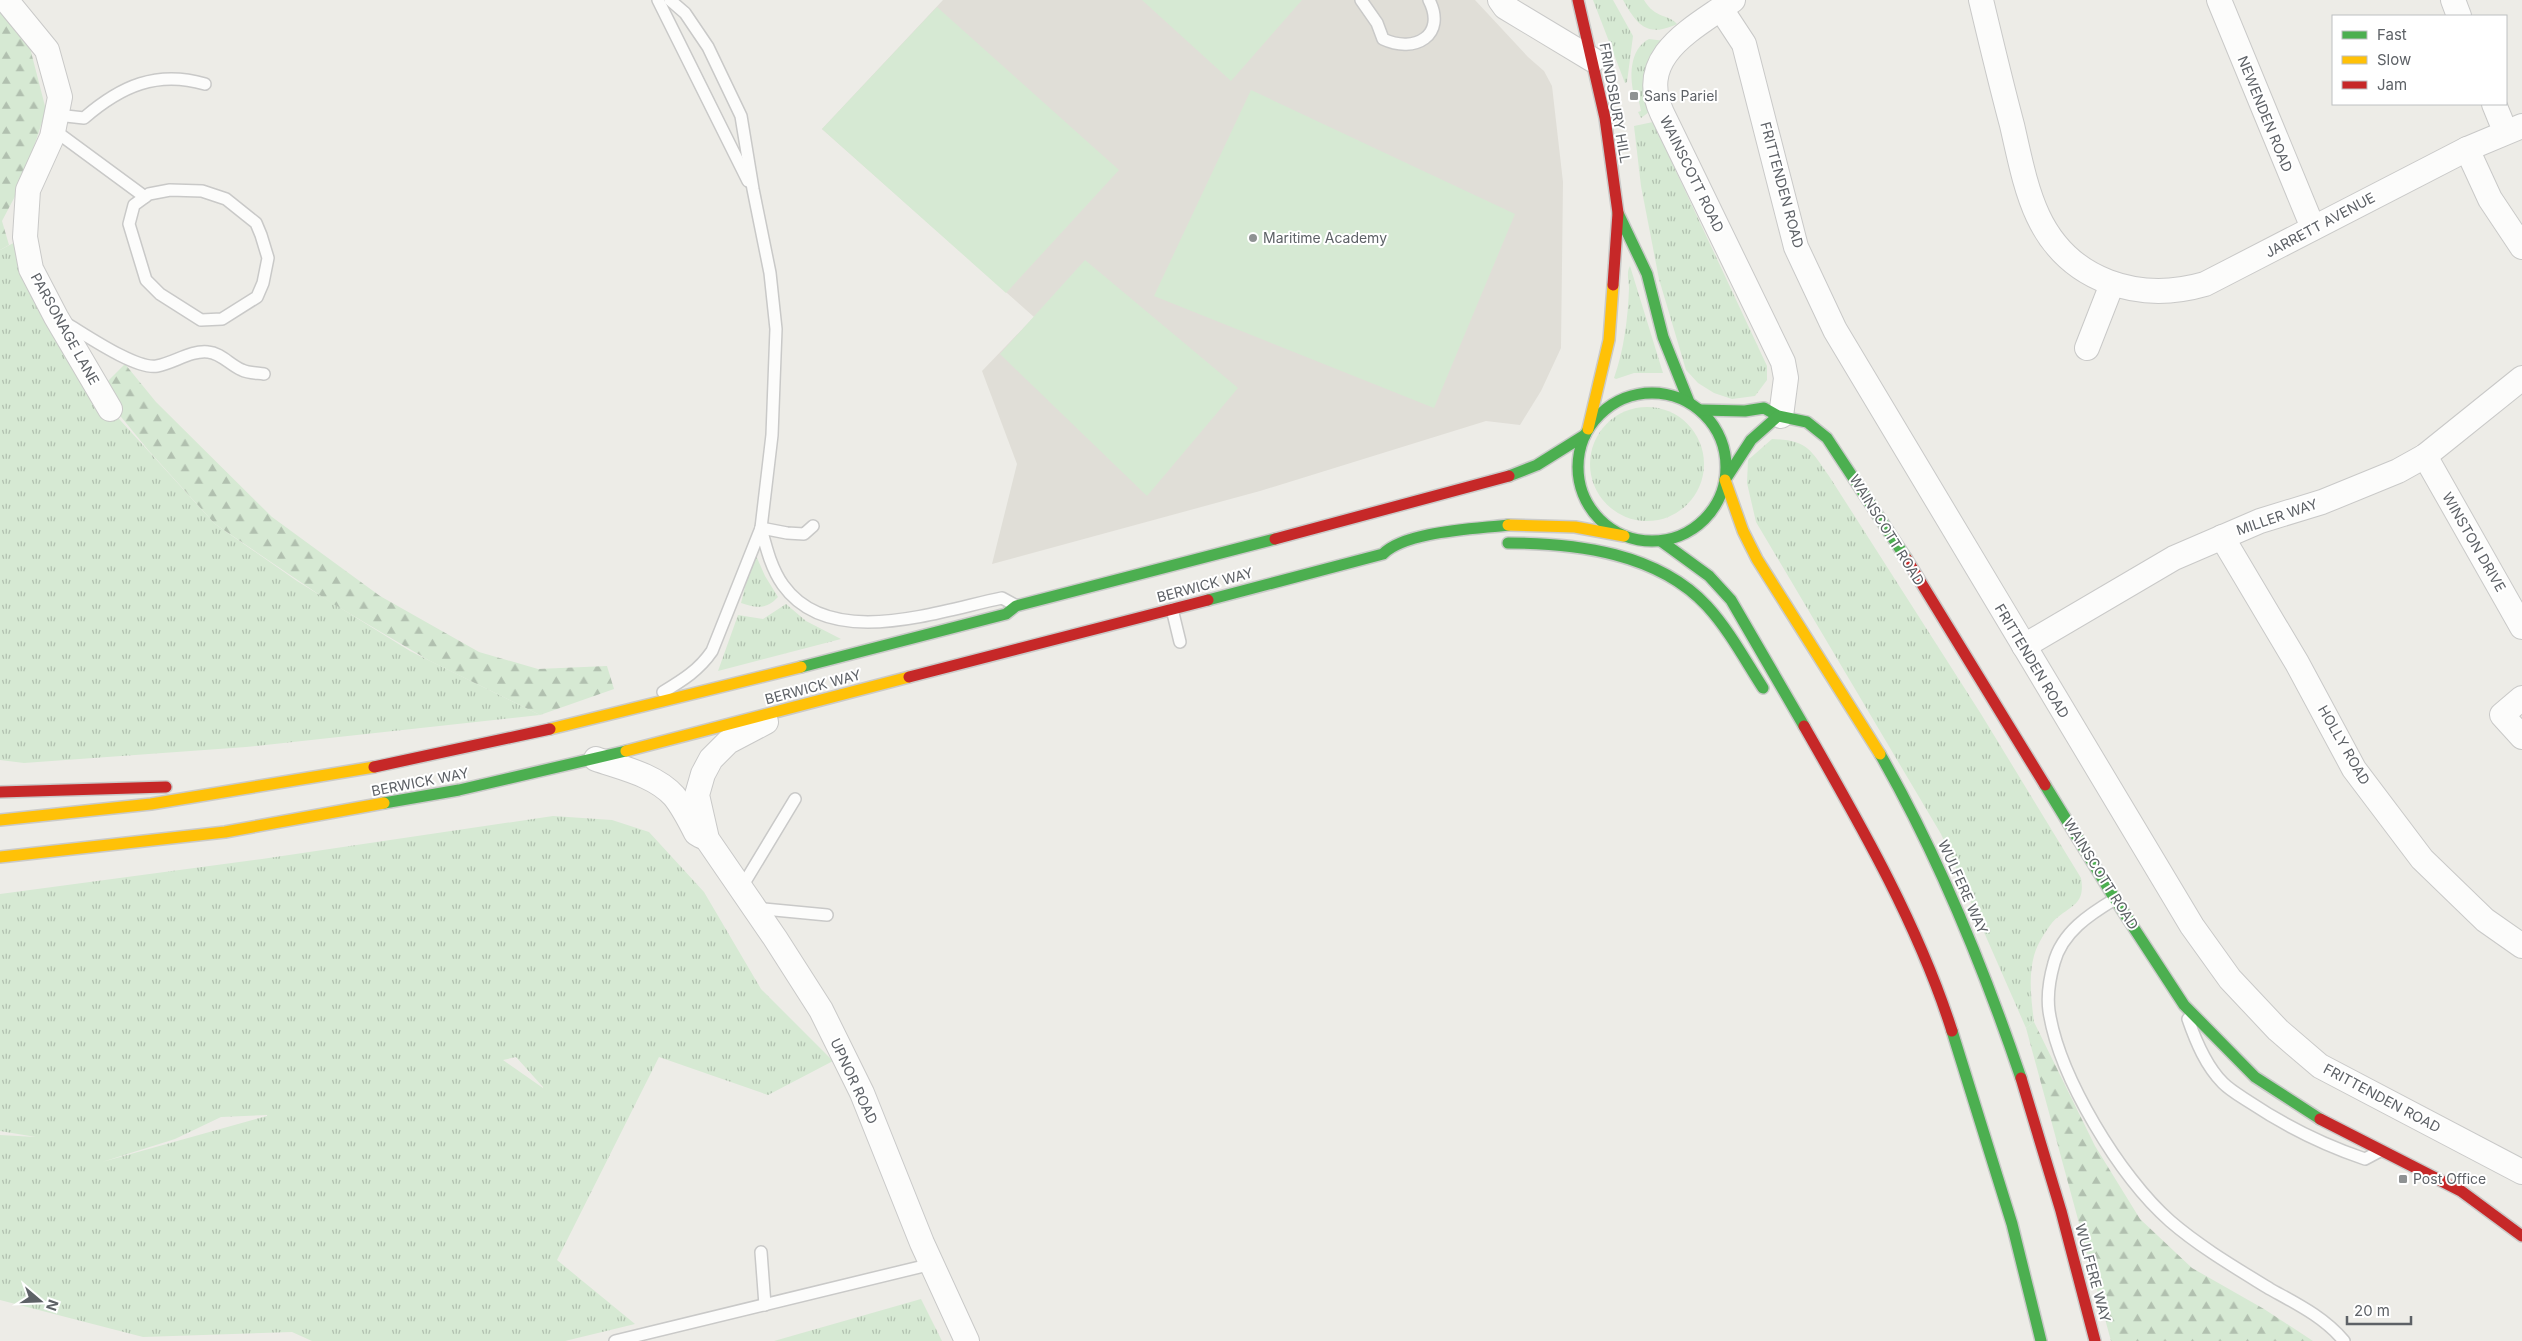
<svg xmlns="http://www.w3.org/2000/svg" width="2522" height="1341" font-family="Inter,sans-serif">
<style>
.education{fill:#e0ded7}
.grass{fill:url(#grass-tufts);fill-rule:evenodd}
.forest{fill:url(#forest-firs)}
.green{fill:#d6e9d3}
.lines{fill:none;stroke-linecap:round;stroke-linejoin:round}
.lane-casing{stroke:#c9c9c8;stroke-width:14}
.street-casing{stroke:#c9c9c8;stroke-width:26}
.fast-casing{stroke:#cacac9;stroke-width:14}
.slow-casing{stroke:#cacac9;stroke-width:14}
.jam-casing{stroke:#cacac9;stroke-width:14}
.lane{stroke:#fcfcfb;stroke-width:11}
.street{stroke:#fcfcfb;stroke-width:24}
.fast{stroke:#4caf50;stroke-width:11}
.slow{stroke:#ffc107;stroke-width:11}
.jam{stroke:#c62828;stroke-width:11}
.poi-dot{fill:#8f9293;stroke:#fff;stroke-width:2}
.labels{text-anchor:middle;stroke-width:4;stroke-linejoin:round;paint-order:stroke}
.poi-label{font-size:14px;fill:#5d6166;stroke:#fff;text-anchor:start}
.street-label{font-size:14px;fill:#5d6166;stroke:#fff}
</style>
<defs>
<pattern id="grass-tufts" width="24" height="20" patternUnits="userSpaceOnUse" patternTransform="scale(1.25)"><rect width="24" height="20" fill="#d6e9d3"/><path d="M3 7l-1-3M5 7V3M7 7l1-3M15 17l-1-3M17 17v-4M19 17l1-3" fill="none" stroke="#b1c0af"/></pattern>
<pattern id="forest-firs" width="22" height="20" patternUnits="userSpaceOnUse" patternTransform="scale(1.25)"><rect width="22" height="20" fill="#d6e9d3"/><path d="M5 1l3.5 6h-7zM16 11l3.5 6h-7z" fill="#b1c0af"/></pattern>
</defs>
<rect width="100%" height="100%" fill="#edece7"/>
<polygon class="education" points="943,0 1475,0 1528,57 1544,71 1552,86 1563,182 1561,348 1541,391 1520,425 1486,421 1260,491 992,564 1017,464 982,371 1034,317 822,129"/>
<g class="grass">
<polygon points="1593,0 1613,0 1633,36 1627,82 1625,83"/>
<path d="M1623,0H1644C1655,19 1669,14 1677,24C1647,38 1637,25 1623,0Z"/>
<path d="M1649,39L1665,41L1649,112L1641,118L1638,112L1641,111L1638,97L1635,98C1629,79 1629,49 1649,39Z"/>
<polygon points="1653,122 1767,366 1767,380 1755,396 1732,399 1714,393 1698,383 1686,370 1659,279 1641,186 1634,126"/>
<polygon points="25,237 110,409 215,524 297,581 410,651 540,715 246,747 24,763 0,760 0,250"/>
<path d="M1630,266L1663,373H1634L1616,379L1614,378C1624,350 1628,318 1629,288C1629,281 1626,272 1630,266Z"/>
<circle cx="1647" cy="464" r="57"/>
<path d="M1772,439C1807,440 1810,449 1829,476L1981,714L2081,878C2085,902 2075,904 2058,917C2051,922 2042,937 2038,945C2027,968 2031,998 2034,1022L2026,1028L1941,834L1756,522L1747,483L1748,460Z"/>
<path d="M754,551L765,576L778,597C766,610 756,608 741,603Z"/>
<polygon points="786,604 806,621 841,639 718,671 738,615 763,619"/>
<path d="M553,816L612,820L649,832L704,892L761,989L833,1061L768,1095L659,1057L557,1260L635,1324L565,1341H312L292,1332L143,1337L0,1300V1135L36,1137L0,1131V894L262,859ZM516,1057L543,1087V1088L503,1060ZM267,1115V1116L102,1162L175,1139L221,1117Z"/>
<polygon points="921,1299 942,1341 774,1341"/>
</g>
<g class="forest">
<polygon points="0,10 29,44 46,110 22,183 2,221 9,245 0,250"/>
<polygon points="125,364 156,402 272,517 380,596 479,652 538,669 607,666 614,689 540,715 430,661 330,602 215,524 149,451 99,390"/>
<polygon points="2034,1022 2095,1146 2140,1219 2192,1268 2264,1309 2313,1341 2111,1341 2026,1028"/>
</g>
<g class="green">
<polygon points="1142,0 1302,0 1231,81"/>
<polygon points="937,7 1119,170 1006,293 822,129"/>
<polygon points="1251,90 1515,214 1434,408 1154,296"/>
<polygon points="1085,260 1238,388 1147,496 1000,354"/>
</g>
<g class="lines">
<g class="lane-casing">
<g id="lane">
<polyline points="658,0 748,181"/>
<path d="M1361,0L1377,23L1383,39C1415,54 1447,35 1429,0"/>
<path d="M57,115L84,118C121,86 157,70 205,84"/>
<polyline points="54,130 145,197"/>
<polygon points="170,190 202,191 226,199 256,223 261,235 268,258 263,283 257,297 222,319 201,320 160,294 146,280 129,224 134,205 149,194"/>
<path d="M64,322C83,333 136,370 157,366C174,363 191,350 208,352C221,353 230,365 242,370C248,373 257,373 264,374"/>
<path d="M761,528C766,547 771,568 783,585C830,651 938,611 1002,598L1015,605"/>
<polyline points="761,528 787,533 804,534 813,526"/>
<polyline points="1172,609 1180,642"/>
<path d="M663,692C683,680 699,670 712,651L761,528L772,435L776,329L770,273L753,189L741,116L708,47L685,13L670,0"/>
<polyline points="740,890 795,799"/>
<path d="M2115,899C2090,914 2062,932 2054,963C2050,977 2047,996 2049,1011C2059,1077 2120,1177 2170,1221C2200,1247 2236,1268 2270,1289C2297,1304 2324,1317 2344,1341"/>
<polyline points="759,915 764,909 827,915"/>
<path d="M2188,1019C2196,1042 2206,1066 2223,1083C2231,1091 2242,1097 2251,1103C2287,1127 2324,1145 2365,1159L2380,1151"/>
<polyline points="761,1252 765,1305"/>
<polyline points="615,1341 932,1264"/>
</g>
</g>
<g class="street-casing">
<g id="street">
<polyline points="6,0 47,50 60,97 52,137 28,190 25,237 31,269 56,317 110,409"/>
<polyline points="1500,0 1505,7 1593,60"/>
<path d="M1733,0C1695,28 1635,55 1662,113L1783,362L1786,378L1781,416"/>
<path d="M1981,0C1991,42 2001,84 2012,125C2019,155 2025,188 2038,216C2069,282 2139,303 2205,284L2467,149L2522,126"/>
<polyline points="2219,0 2313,228"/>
<polyline points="2453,0 2459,16"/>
<polyline points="1721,9 1744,44 1796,247 1835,330 2192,926 2230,979 2278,1030 2320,1066 2522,1172"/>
<polyline points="2494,104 2505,131"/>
<polyline points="2467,149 2490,199 2522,247"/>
<polyline points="2087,348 2112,284"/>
<polyline points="2425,456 2522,627"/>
<polyline points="2222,537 2297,663 2354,769 2422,859 2485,920 2522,946"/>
<polyline points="2024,646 2174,558 2260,521 2322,502 2398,471 2425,456 2522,378"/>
<polyline points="2522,698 2502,715 2522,737"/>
<polyline points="766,722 728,742 711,759 703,774 697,795 707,839 775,938 821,1010 862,1093 922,1243 967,1341"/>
<path d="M596,759C622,768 655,775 674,796C683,807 690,821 696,833L701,836"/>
</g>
</g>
<g class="fast-casing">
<g id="fast">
<polyline points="1618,213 1647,274 1663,337 1689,402"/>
<circle cx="1652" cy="467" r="74"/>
<polyline points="1700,410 1745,411 1764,408 1778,416 1807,422 1827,438 1906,558"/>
<polyline points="1509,476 1537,465 1585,435"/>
<polyline points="1725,480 1751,440 1778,416"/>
<polyline points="1661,541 1709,576 1731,600 1804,726"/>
<path d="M1508,543C1576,543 1658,553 1707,606C1729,630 1745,660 1763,688"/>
<path d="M1208,600L1383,554C1406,531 1476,529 1508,525"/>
<polyline points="801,667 1006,614 1016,606 1275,539"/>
<path d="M1880,754C1939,857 1983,966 2021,1078"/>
<polyline points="2045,785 2115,899 2184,1005 2255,1077 2320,1119"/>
<polyline points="384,803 459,790 626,751"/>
<polyline points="1952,1031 2012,1224 2041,1341"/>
</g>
</g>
<g class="slow-casing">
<g id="slow">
<polyline points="1588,429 1609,340 1613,285"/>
<polyline points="1725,480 1743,531 1757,559 1880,754"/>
<polyline points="1508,525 1575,527 1624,536"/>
<polyline points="550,729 801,667"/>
<polyline points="626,751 909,677"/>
<polyline points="0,820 151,804 374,767"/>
<polyline points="0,857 225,832 384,803"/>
</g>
</g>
<g class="jam-casing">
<g id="jam">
<polyline points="1578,0 1605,118 1618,213 1613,285"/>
<polyline points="1275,539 1509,476"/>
<polyline points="1906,558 2045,785"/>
<polyline points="909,677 1208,600"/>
<path d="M1804,726C1860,824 1918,924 1952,1031"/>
<polyline points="374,767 550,729"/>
<polyline points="0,792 166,787"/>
<polyline points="2021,1078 2061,1211 2095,1341"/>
<polyline points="2320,1119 2461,1191 2522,1236"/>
</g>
</g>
<use href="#lane" class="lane"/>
<use href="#street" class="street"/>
<use href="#fast" class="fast"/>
<use href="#slow" class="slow"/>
<use href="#jam" class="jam"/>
</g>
<g class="poi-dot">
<rect x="1629" y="91" width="10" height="10" rx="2.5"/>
<circle cx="1253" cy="238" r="5"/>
<rect x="2398" y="1174" width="10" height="10" rx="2.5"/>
</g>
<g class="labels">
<g class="poi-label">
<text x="1644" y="101">Sans Pariel</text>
<text x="1263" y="243">Maritime Academy</text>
<text x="2413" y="1184">Post Office</text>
</g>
<g class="street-label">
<text transform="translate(1615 103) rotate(80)" y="5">FRINDSBURY HILL</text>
<text transform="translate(2265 114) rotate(68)" y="5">NEWENDEN ROAD</text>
<text transform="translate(1692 174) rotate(64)" y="5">WAINSCOTT ROAD</text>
<text transform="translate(1782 185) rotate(75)" y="5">FRITTENDEN ROAD</text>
<text transform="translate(2320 225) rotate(-28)" y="5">JARRETT AVENUE</text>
<text transform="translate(65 329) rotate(61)" y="5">PARSONAGE LANE</text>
<text transform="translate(2277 517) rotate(-19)" y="5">MILLER WAY</text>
<text transform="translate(1887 530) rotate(58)" y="5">WAINSCOTT ROAD</text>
<text transform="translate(2474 542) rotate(60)" y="5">WINSTON DRIVE</text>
<text transform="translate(1205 585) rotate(-15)" y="5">BERWICK WAY</text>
<text transform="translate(2032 661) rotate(59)" y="5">FRITTENDEN ROAD</text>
<text transform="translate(813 687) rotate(-15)" y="5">BERWICK WAY</text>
<text transform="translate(2344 745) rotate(60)" y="5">HOLLY ROAD</text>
<text transform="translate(420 782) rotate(-11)" y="5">BERWICK WAY</text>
<text transform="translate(2101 874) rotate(58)" y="5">WAINSCOTT ROAD</text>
<text transform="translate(1963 887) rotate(66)" y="5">WULFERE WAY</text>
<text transform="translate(854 1081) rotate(65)" y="5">UPNOR ROAD</text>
<text transform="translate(2382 1098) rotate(28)" y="5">FRITTENDEN ROAD</text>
<text transform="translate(2093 1273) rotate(75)" y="5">WULFERE WAY</text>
</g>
</g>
<rect x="2332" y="15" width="175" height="90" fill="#ffffff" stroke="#bec0c2"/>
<rect x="2342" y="31" width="25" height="8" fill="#4caf50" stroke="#bec0c2"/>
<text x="2377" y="40" font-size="15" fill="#5d6166">Fast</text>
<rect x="2342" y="56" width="25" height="8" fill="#ffc107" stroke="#bec0c2"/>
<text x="2377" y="65" font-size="15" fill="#5d6166">Slow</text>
<rect x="2342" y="81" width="25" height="8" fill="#c62828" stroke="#bec0c2"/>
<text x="2377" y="90" font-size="15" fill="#5d6166">Jam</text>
<g transform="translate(40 1301) rotate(109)" stroke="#ffffff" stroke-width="4" paint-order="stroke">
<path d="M0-4L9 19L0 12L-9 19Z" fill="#5d6166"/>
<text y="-8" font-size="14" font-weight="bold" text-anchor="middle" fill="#5d6166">N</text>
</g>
<path d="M2347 1316v8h64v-8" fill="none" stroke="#5d6166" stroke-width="2.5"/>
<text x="2354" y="1316" font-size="15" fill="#5d6166" stroke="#ffffff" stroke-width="4" paint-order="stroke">20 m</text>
</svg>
